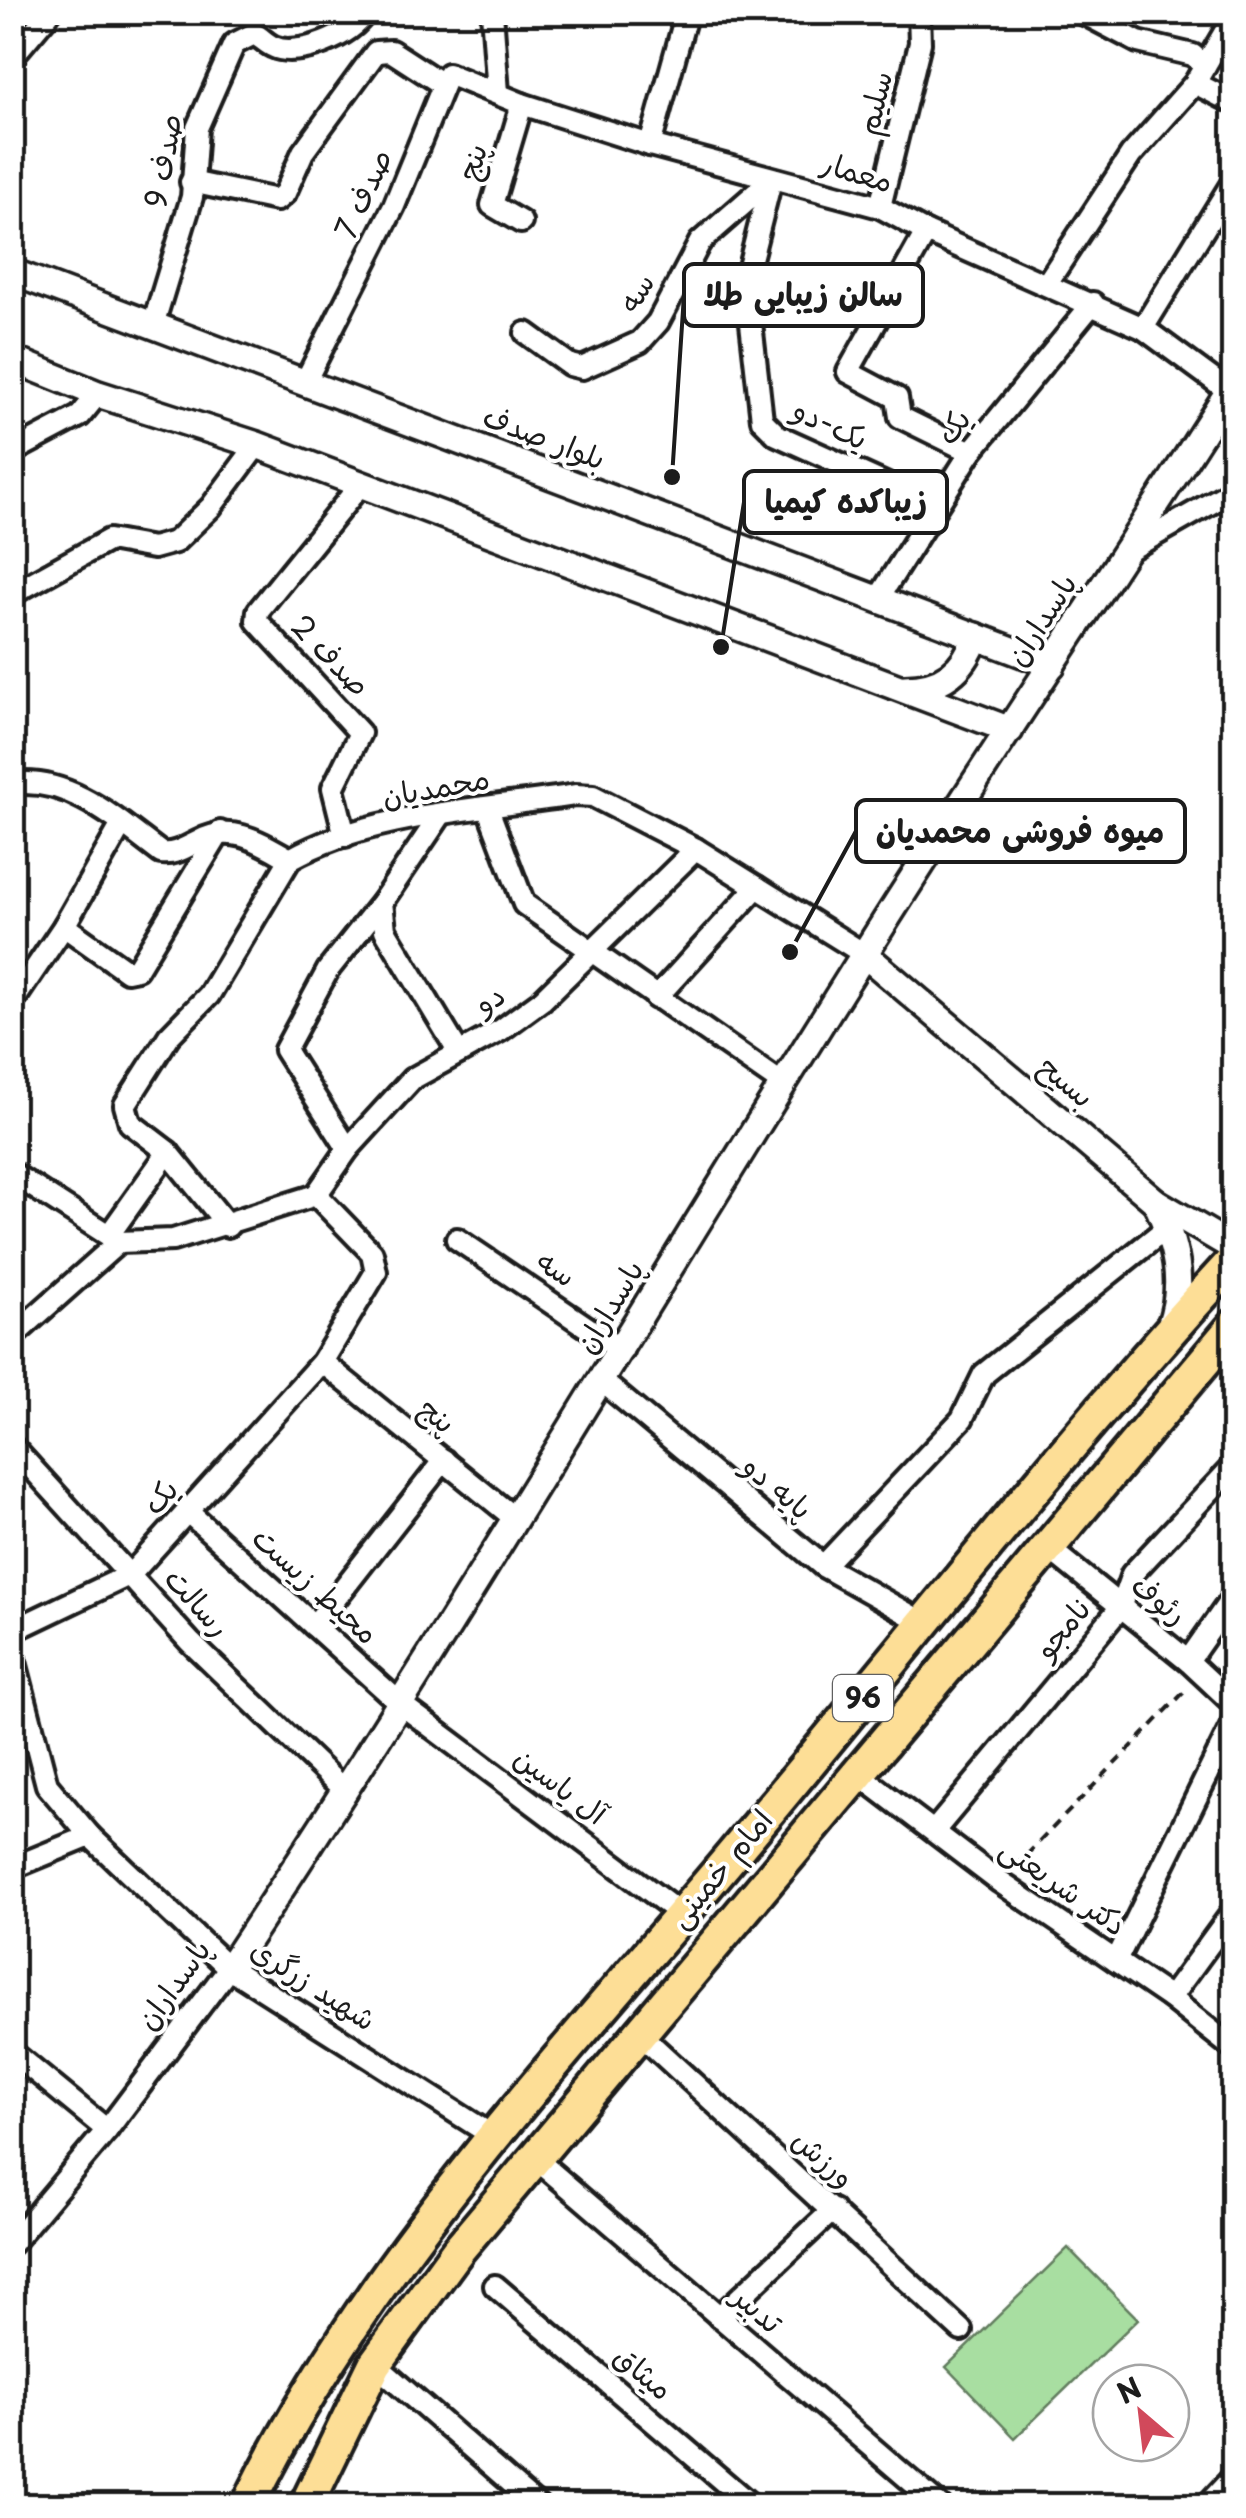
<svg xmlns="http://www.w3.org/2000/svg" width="1246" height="2518" font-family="'Playpen Sans','Playpen Sans Arabic',sans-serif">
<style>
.green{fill:#a8dea1;stroke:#627d5e;stroke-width:2.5}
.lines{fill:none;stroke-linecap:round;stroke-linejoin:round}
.minor-casing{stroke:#1c1c1c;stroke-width:28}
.tertiary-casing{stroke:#1c1c1c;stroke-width:32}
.trunk-casing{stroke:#1c1c1c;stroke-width:40}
.path{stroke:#1c1c1c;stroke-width:4;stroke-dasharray:10 8;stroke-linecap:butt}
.minor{stroke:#fff;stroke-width:20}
.tertiary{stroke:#fff;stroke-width:25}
.trunk{stroke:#fdde96;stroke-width:32}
.labels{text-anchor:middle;stroke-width:8;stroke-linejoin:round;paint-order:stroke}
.shield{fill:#fff;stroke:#606060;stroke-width:2.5}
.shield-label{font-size:28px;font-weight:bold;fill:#1c1c1c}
.street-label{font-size:30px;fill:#1c1c1c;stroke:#fff}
.leader{fill:none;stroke:#1c1c1c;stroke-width:4}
.callout-dot{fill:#1c1c1c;stroke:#fff;stroke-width:4}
.callout{fill:#fff;stroke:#1c1c1c;stroke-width:4}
.callout-label{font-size:32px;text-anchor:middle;font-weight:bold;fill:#1c1c1c}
</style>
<rect width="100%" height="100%" fill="#fff"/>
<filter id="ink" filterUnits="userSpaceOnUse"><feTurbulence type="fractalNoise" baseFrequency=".01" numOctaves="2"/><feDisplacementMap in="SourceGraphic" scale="20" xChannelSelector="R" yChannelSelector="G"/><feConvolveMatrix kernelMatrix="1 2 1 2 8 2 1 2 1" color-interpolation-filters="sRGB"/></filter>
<g filter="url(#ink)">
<polygon class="green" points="1068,2248 1138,2319 1015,2438 946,2367"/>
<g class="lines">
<g class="minor-casing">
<g id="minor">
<polyline points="492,12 498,93"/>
<polyline points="1081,12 1138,42 1193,55 1205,66"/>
<polyline points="12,57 50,12"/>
<polyline points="1195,83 1234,103"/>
<polyline points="650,145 687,12"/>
<polyline points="771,180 746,279 762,420 777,435 934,506"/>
<polyline points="191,182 277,200 285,193 303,152 376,52 391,51 442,84"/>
<polyline points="880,207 920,43 919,12"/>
<polyline points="521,222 492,205 522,104"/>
<polyline points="926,232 848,372 897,398 900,417 971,452"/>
<polyline points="1047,283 1131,155 1195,83 1234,16"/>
<path d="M153,325L192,197L197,128L234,44L254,34C261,37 266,44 274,47C296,58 354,36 365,12"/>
<polyline points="1143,328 1234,180"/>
<polyline points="526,333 570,365 582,368 640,342 658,322 700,242 771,180"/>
<polyline points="304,384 394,206 448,74 522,104 650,145 880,207 926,232 1143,328 1234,395"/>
<polyline points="12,452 80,416 98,394"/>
<polyline points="1127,551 1234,490"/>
<polyline points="12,594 109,540 153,548 175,542 211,507 257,445"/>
<polyline points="878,599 971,452 1093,303"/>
<path d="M12,784C70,776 118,821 161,853C175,855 186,847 199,841C232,823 260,842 290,859C374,812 482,810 575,795L593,796L696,849L864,954"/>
<polyline points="488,809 524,904 784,1085"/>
<polyline points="442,813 382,902 385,930 459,1053"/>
<polyline points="345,836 333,788 360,733 257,621 258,611 361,484"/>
<polyline points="64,926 127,971 137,969 220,832"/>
<polyline points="656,998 757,887"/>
<polyline points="12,1003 64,926 122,824"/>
<polyline points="348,1149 285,1050 328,970 382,902"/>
<polyline points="168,1152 228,1226"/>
<polyline points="12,1173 119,1242 173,1240 316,1195 372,1253 376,1272 322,1362 131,1574 12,1631"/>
<polyline points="316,1195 348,1149 412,1079 501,1030 542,1000 696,849"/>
<polyline points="109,1235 168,1152 130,1123 125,1105 169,1036 209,995 290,859"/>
<polyline points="457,1239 622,1351"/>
<polyline points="12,1337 119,1242"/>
<polyline points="322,1362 513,1517"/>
<polyline points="603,1382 823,1566 924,1623"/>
<polyline points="12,1446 190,1642 346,1792"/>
<polyline points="188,1512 402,1705 682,1915"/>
<polyline points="1046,1546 1188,1661 1234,1704"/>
<polyline points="823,1566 962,1419 984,1374 1168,1227"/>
<polyline points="314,1626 444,1460"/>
<polyline points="12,1650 47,1785 90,1836 229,1968 496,2138"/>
<polyline points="1188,1661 1234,1595"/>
<polyline points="858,1774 1000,1882 1170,1998 1234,2049"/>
<polyline points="934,1831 1120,1608 1132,1574 1234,1465"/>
<polyline points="12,1868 90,1836"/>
<polyline points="1116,1961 1234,1721"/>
<polyline points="1170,1998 1234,1910"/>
<polyline points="642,2036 961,2330"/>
<polyline points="12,2052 107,2130"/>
<polyline points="536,2159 940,2506"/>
<polyline points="12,2243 107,2130 229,1968"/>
<polyline points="495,2286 752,2506"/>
<polyline points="719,2317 833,2210"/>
<polyline points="375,2364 538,2506"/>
<polyline points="1206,2506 1234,2476"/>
</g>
</g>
<g class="tertiary-casing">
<g id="tertiary">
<polyline points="12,272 1052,665"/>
<polyline points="12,359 98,394 257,445 1010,730"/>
<path d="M905,688C942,688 964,671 976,636"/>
<polyline points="864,954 1156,1202 1234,1248"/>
<path d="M1156,1202C1175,1243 1186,1282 1170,1326"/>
<path d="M229,1968C450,1635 652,1291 865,953C985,762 1113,575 1234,383"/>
</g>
</g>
<g class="trunk-casing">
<g id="trunk">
<path d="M248,2506C365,2264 562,2058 734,1853C900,1655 1059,1450 1234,1260"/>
<polyline points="306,2506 375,2364 458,2250 1234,1326"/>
</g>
</g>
<polyline class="path" points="1014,1868 1188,1688"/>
<use href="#minor" class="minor"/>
<use href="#tertiary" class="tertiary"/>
<use href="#trunk" class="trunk"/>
</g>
</g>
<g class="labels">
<rect class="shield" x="833" y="1675" width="60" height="46" rx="8"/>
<g class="shield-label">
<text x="863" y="1708">96</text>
</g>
<g class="street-label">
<text transform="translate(875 103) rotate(-76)" y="10">سلیم</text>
<text transform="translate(164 161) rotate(-80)" y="10">صدف 9</text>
<text transform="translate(473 162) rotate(-73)" y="10">پنج</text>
<text transform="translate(857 173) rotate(17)" y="10">معمار</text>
<text transform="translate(364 194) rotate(-65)" y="10">صدف 7</text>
<text transform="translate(637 293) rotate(-59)" y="10">سه</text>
<text transform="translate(830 425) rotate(25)" y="10">یک-دو</text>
<text transform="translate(954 427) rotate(-53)" y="10">یک</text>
<text transform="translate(544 438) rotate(21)" y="10">بلوار صدف</text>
<text transform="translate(1042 620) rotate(-57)" y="10">پاسداران</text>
<text transform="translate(330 656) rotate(46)" y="10">صدف 2</text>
<text transform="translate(436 788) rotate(-10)" y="10">محمدیان</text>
<text transform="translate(490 1000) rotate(-33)" y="10">دو</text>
<text transform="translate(1066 1082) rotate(40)" y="10">بسیح</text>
<text transform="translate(556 1269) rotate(33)" y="10">سه</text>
<text transform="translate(610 1307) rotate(-59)" y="10">پاسداران</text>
<text transform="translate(437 1416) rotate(39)" y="10">پنج</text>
<text transform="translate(777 1488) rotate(40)" y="10">پایه دو</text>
<text transform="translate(161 1497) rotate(-47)" y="10">یک</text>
<text transform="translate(315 1586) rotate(42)" y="10">محیط زیست</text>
<text transform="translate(1159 1600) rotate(38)" y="10">رئوف</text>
<text transform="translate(197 1603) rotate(48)" y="10">رسالت</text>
<text transform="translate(1063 1629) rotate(-50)" y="10">نامجو</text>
<text transform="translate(560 1786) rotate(37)" y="10">آل یاسین</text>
<text transform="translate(721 1869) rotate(-50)" y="10">امام خمینی</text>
<text transform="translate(1063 1887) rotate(35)" y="10">دکتر شریعتی</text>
<text transform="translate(174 1985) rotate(-54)" y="10">پاسداران</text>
<text transform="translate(313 1985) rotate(33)" y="10">شهید زرگری</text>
<text transform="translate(823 2159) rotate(42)" y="10">ورزش</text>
<text transform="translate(757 2310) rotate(41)" y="10">تدبیر</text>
<text transform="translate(643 2373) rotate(40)" y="10">میثاق</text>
</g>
</g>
<path class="leader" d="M672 477L684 295M721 647L744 502M790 952L856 831"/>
<g class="callout-dot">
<circle cx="672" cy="477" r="10"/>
<circle cx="721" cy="647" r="10"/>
<circle cx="790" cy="952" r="10"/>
</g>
<g class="callout">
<rect x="684" y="264" width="239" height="62" rx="10"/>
<rect x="744" y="471" width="203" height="62" rx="10"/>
<rect x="856" y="800" width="329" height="62" rx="10"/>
</g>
<g class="callout-label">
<text x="803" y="306">سالن زیبایی طلا</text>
<text x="846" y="513">زیباکده کیمیا</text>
<text x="1020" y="843">میوه فروشی محمدیان</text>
</g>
<rect width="1246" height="2518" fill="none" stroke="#fff" stroke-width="50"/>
<rect x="25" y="25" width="1196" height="2468" fill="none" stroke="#1c1c1c" stroke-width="4" filter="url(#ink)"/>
<g transform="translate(1141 2413) rotate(332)"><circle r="48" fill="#ffffff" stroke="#a4a4a4" stroke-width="2.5"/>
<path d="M0-8L18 38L0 25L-18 38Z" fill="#d1495b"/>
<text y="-15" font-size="28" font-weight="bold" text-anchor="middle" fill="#1c1c1c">N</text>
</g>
</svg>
